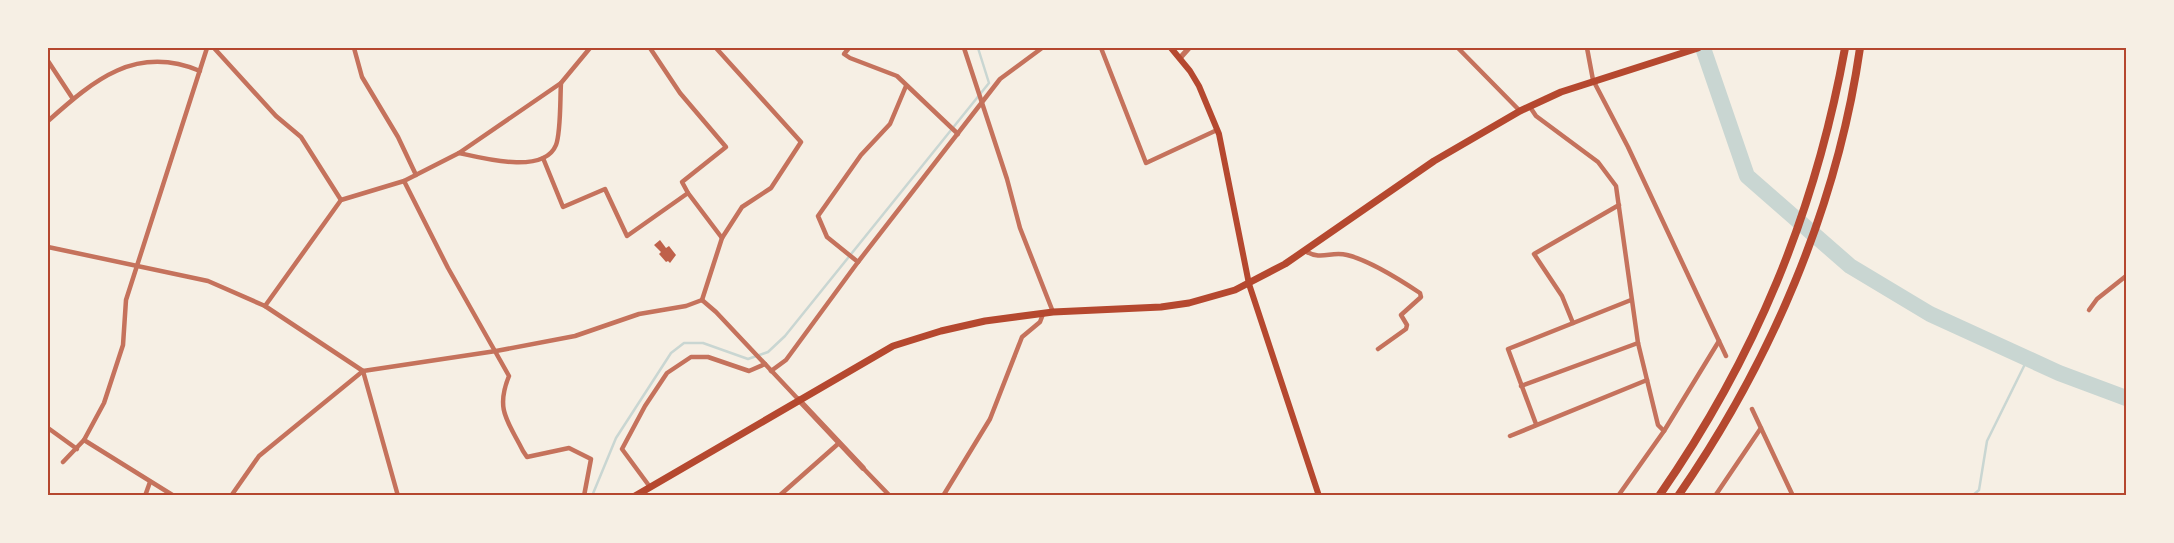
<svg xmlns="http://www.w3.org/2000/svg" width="2174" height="543" font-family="'Fira Sans Condensed',sans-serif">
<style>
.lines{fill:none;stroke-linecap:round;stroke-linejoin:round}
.stream{stroke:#c9d6d2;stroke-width:2.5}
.river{stroke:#c9d6d2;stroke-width:16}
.building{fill:#bf614a}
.minor{stroke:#c5725c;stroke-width:4.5}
.tertiary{stroke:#c5725c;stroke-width:5.5}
.secondary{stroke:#b5482f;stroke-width:6}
.trunk{stroke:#b5482f;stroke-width:7}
.motorway{stroke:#b5482f;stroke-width:8}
.neatline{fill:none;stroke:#b5482f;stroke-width:2}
</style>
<rect width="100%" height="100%" fill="#f6efe4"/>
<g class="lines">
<g class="stream">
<polyline points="592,496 616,438 671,353 684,343 703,343 748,359 768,352 785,336 989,83 978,48"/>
<polyline points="1972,496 1979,490 1987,441 2028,358"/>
</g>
<polyline class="river" points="1703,48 1747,176 1850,266 1930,314 2059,373 2126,398"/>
</g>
<polygon class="building" points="660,240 666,248 669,246 676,255 670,263 668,261 666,262 659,254 661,252 654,245"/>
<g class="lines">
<g class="minor">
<polyline points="214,48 276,116 301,137 341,200"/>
<polyline points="354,48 362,77 398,137 416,175"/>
<polyline points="650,48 680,93 726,147 682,182 688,193"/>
<polyline points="849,48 844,54 850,58 897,76 958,134"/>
<polyline points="964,48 1007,179 1020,228 1053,312"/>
<polyline points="1101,48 1146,163 1217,130"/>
<polyline points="1458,48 1520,111"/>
<polyline points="1587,48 1593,80 1628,147 1726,356"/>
<polyline points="48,61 73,99"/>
<polyline points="1530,107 1536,116 1598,162 1616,186 1638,343 1658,425 1664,431"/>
<path d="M48,121C94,80 136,44 200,71"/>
<path d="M459,153C482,158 544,175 556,145C561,132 560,98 561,83"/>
<polyline points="543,158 563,207 605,189 627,236 688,193 722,238"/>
<path d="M404,181L448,268L509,376C495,410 508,421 523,451L527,457L569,448L591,459L584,496"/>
<polyline points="48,247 208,281 265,306 363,371 398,496"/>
<path d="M1305,251C1322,261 1330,251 1347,255C1368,260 1402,281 1420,293L1421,297L1401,315L1407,325L1406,329L1378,349"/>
<polyline points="858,262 827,237 818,216 861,155 890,124 906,86"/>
<polyline points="702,300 722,238 742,207 771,188 801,142 716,48"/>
<polyline points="702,300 716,312 798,399"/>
<polyline points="265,306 341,200 404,181 459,153 561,83 590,48"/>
<polyline points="2089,310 2097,299 2126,276"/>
<polyline points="1573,323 1562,296 1534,254 1619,205"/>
<polyline points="771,371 786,360 858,262 1000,79 1042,48"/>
<polyline points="1521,386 1638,343"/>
<polyline points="1752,409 1793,496"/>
<polyline points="1536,424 1508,349 1631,300"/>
<polyline points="48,428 77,449"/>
<polyline points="1510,436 1647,380"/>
<polyline points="84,440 174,496"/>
<polyline points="63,462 84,440 104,403 123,345 126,300 207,48"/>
<polyline points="863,468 890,496"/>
<polyline points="650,487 622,449 645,406 667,373 691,357 708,357 749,371 765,364"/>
<polyline points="145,496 150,482"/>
<polyline points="231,496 259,456 363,371 496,351 575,336 639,314 686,306 702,300"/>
<polyline points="779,496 839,443"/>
<polyline points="943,496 990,419 1022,337 1040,322 1043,314"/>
<polyline points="1618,496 1664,431 1719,341"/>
<polyline points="1715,496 1761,428"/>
</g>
<g class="tertiary">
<polyline points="1180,58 1189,48"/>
<polyline points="798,399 863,468"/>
</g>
<polyline class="secondary" points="1171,48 1190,71 1199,86 1219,134 1249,284 1319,496"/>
<polyline class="trunk" points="635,496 893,346 941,331 985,321 1053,312 1161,307 1189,303 1235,290 1285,264 1434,161 1520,111 1561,92 1698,48"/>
<g class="motorway">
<path d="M1659,496C1755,358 1815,213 1845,48"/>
<path d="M1678,496C1770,363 1837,208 1860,48"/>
</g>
</g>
<rect width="2174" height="543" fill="none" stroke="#f6efe4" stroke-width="98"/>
<rect x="49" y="49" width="2076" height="445" class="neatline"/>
</svg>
